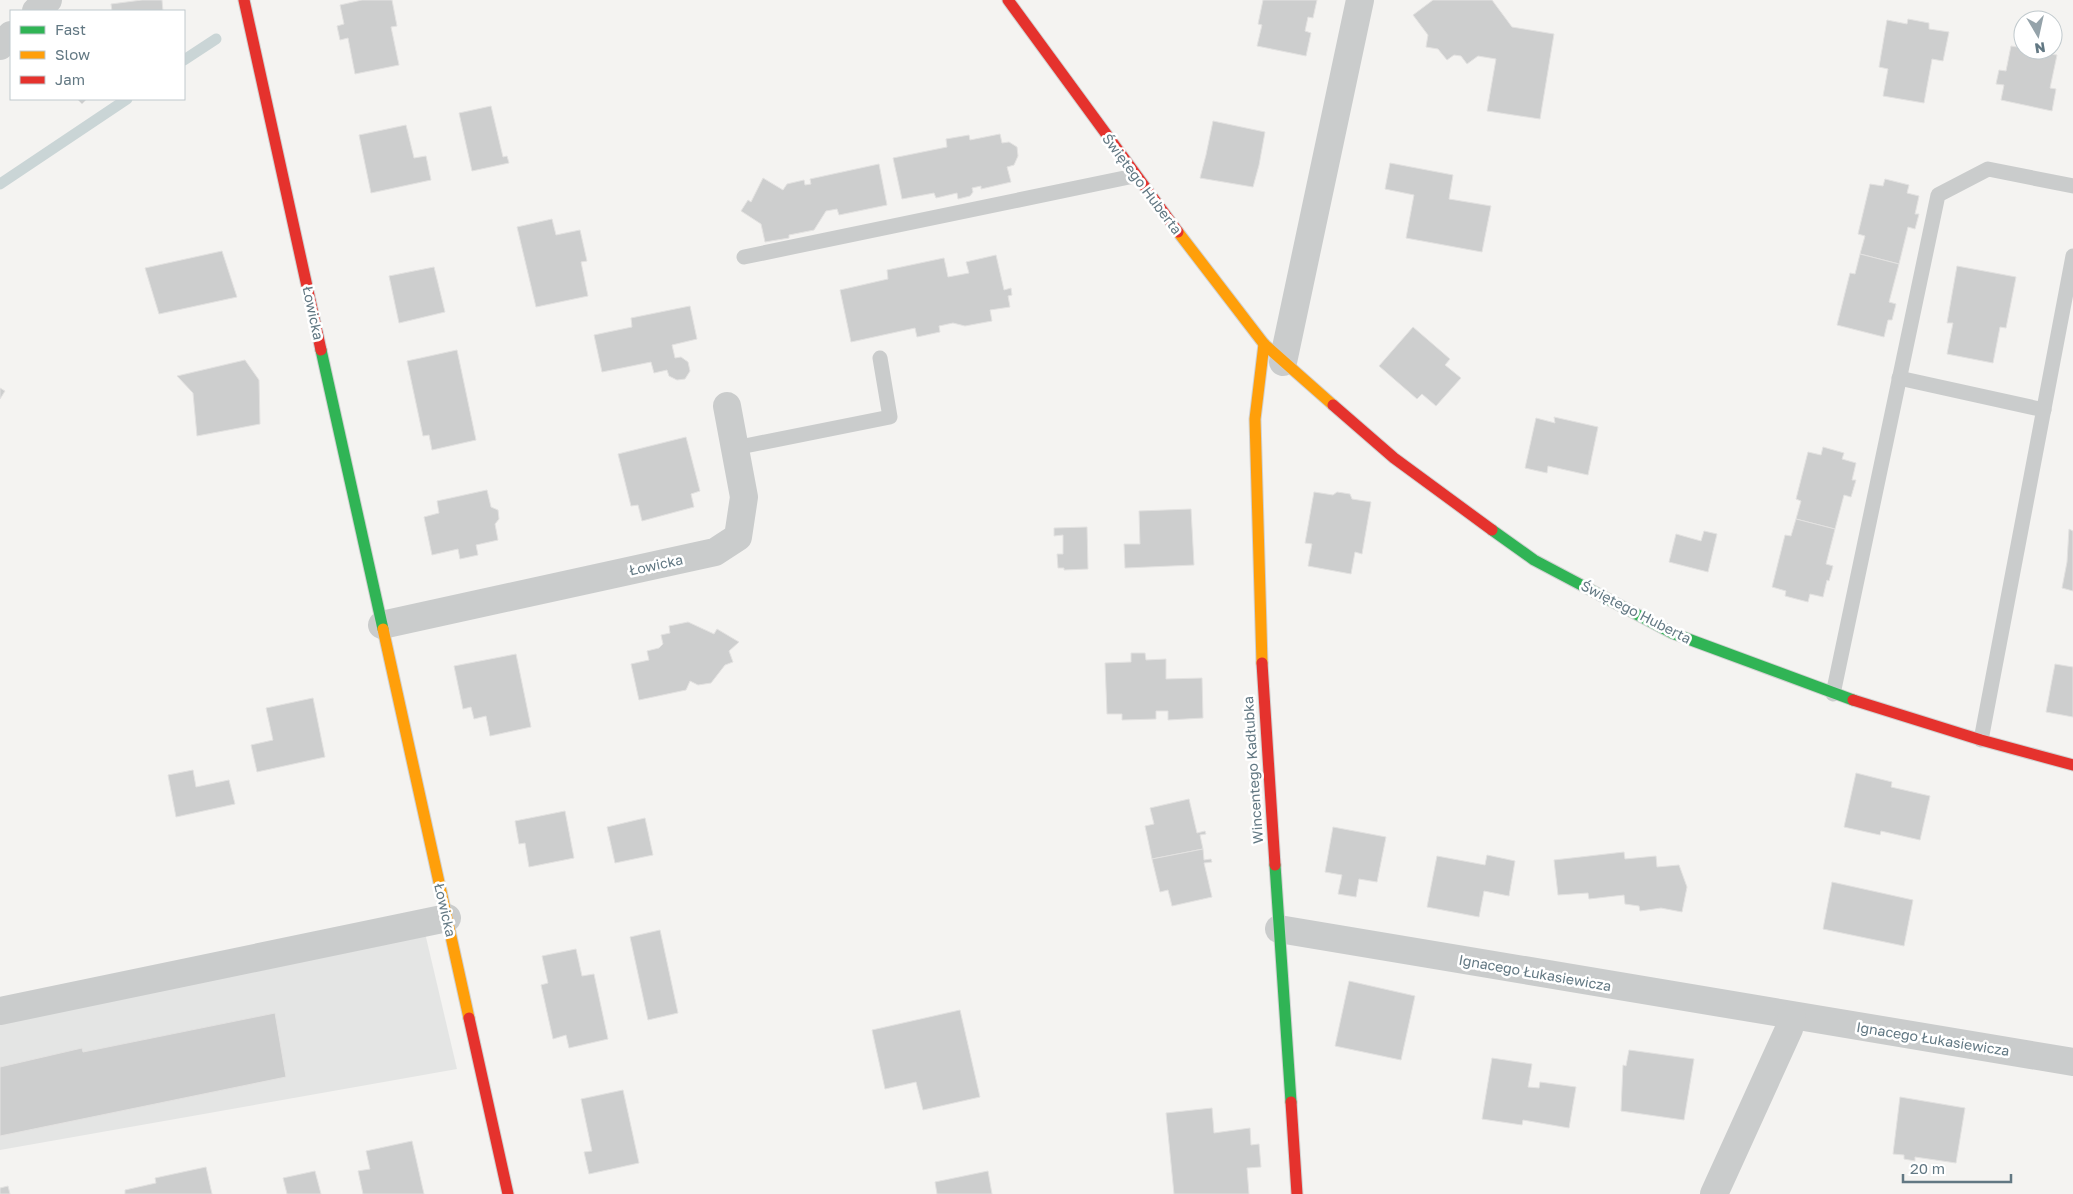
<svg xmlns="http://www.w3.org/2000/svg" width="2073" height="1194" font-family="'Golos Text',sans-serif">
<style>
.built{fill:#e4e5e4}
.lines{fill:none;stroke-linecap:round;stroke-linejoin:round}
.stream{stroke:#cad5d6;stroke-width:11}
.building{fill:#cdcece;stroke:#e3e2e1}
.fast-casing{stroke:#d0d1d1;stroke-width:13}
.slow-casing{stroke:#d0d1d1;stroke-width:13}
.jam-casing{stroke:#d0d1d1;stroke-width:13}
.lane{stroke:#cacccc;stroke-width:15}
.street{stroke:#cacccc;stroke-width:28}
.fast{stroke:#30b455;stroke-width:11}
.slow{stroke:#ff9f0a;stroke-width:11}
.jam{stroke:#e5322d;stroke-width:11}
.labels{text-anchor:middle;stroke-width:5;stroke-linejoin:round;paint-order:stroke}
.street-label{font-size:14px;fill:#627883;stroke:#fff}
</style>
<rect width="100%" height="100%" fill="#f4f3f1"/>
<polygon class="built" points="425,933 457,1069 0,1150 0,1015"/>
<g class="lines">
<g class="stream">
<polyline points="184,60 216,39"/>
<polyline points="0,184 127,99"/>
</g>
</g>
<g class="building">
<polygon points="142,0 162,0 163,11 112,11 111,4"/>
<polygon points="362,0 392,0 397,26 391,27 399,65 355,74 348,38 340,40 337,26 344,24 340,5"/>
<polygon points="1263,0 1317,0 1313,18 1308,17 1305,31 1311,33 1306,56 1257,46 1262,25 1258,24"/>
<polygon points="1433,0 1492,0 1512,27 1554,34 1540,119 1487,111 1496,59 1478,56 1467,64 1461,56 1454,55 1447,60 1438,49 1426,47 1428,35 1413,15"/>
<polygon points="1908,19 1929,23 1929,29 1949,32 1943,61 1932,59 1924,103 1883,96 1888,69 1879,67 1887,20 1907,24"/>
<polygon points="2011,46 2023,48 2023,50 2057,55 2050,88 2056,89 2052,111 2001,100 2004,85 1996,84 1999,70 2006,71"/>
<polygon points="77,99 87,99 82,104"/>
<polygon points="491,106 503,157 507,156 509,163 472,171 459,113"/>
<polygon points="1213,121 1265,132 1259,165 1253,187 1200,178 1206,155"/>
<polygon points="406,125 414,158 426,156 431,180 371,193 359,135"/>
<polygon points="1000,134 1002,143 1009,142 1017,147 1018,156 1014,165 1007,167 1011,182 981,189 981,186 972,188 973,192 970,196 958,199 957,193 936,198 934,193 902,199 893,158 947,147 946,139 969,135 970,140"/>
<polygon points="1390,163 1453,175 1449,199 1491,206 1482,252 1406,238 1414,195 1385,189"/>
<polygon points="879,164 887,205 839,215 837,209 826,211 814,230 789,235 789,238 765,242 761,224 741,211 748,200 751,202 763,178 783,190 787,184 804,180 805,185 811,184 810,179"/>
<polygon points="1885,179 1909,185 1907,193 1919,196 1915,214 1919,214 1915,229 1908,227 1899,264 1860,254 1865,236 1858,234 1870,184 1883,186"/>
<polygon points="552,219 556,235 580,230 587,261 581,262 588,296 536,307 517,227"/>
<polygon points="222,251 237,297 159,314 145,268"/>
<polygon points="1860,254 1899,264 1889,302 1896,304 1892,320 1888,320 1884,337 1837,325 1850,273 1855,274"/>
<polygon points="996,255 1004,290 1011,288 1012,295 1008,296 1010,307 990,310 992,321 965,326 953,323 939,326 940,332 917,337 915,328 851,342 840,290 888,279 887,270 944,258 948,277 969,273 966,262"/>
<polygon points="1957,266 2016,277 2006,328 2000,327 1993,363 1947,354 1953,323 1947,323"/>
<polygon points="434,267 445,312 399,323 389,276"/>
<polygon points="690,306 697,339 672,345 675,358 681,357 688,362 690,371 685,379 677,380 669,376 667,370 654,373 651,362 602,372 594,335 632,327 631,318"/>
<polygon points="1413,327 1450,359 1445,365 1461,378 1436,406 1422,394 1417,399 1379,366"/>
<polygon points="457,350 476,440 432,450 429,435 423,436 407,361"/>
<polygon points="245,360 259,380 260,424 197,436 193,393 177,376"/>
<polygon points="0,388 5,391 0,399"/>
<polygon points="1554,417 1598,427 1588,475 1548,466 1547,473 1525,468 1536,418 1555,423"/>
<polygon points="686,437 700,491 691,494 694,507 642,521 638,505 631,506 618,454"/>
<polygon points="1823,447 1844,453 1842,459 1856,463 1852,480 1856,480 1851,497 1844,495 1835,529 1796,519 1801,501 1796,499 1808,452 1821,455"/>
<polygon points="487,490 491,507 498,510 499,519 495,524 498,540 476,545 478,555 460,559 458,549 432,555 424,517 439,513 437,501"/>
<polygon points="1314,492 1333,495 1337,492 1350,494 1352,499 1371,502 1362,554 1355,552 1351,574 1308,566 1312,544 1305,543"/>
<polygon points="1191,509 1194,565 1125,568 1124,544 1140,544 1139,511"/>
<polygon points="1796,519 1835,529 1826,564 1833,566 1829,581 1827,580 1823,597 1810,594 1808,602 1785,596 1786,591 1772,587 1785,535 1791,536"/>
<polygon points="1087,527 1088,569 1064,570 1064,568 1058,568 1057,554 1063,554 1063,535 1054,536 1054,528"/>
<polygon points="2069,529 2073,531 2073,591 2062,588 2067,562"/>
<polygon points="1704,531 1717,534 1708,572 1669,562 1676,534 1701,541"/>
<polygon points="688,622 714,634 717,629 739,642 729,651 733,662 725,665 711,683 698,685 690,681 686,690 639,700 631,664 649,660 647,651 659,648 663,644 661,635 670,633 669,626"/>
<polygon points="1131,653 1145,653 1146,660 1166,659 1166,679 1202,678 1203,718 1168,720 1168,711 1156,711 1156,719 1122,720 1122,714 1107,714 1105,663 1131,662"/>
<polygon points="516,654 531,727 490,736 486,716 474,719 471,707 463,709 454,666"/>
<polygon points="2055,664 2073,667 2073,717 2046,712"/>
<polygon points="313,698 325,757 257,772 251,745 273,740 266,708"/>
<polygon points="193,770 196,787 229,780 235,804 176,817 168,775"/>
<polygon points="1856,773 1892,782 1891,787 1930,796 1920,840 1881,831 1880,835 1844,827"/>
<polygon points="1189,799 1197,833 1205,831 1206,834 1200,835 1203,849 1152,859 1145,826 1154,824 1150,808"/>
<polygon points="565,811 574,858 529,867 525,843 519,844 515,821"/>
<polygon points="645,818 653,855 615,863 607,827"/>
<polygon points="1333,827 1386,837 1377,882 1359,879 1356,897 1338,894 1342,875 1325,872"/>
<polygon points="1203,849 1204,860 1211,859 1212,862 1204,863 1212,897 1172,906 1168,890 1160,892 1152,859"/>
<polygon points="1624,852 1625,859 1656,856 1657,867 1679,865 1687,887 1682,912 1661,908 1640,911 1639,906 1625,904 1624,895 1589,899 1588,893 1558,895 1554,860"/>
<polygon points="1487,855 1515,861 1509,896 1484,891 1479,917 1427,907 1437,856 1485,865"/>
<polygon points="1832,882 1913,900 1904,946 1823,929"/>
<polygon points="660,930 678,1013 648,1020 630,937"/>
<polygon points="576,949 582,976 594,974 608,1039 569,1048 566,1035 553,1039 541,985 548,983 542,956"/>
<polygon points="1349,981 1415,996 1401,1060 1335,1046"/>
<polygon points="960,1010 980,1097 923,1110 916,1082 885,1089 872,1030"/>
<polygon points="275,1013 286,1077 0,1136 0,1067 82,1048 83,1052"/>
<polygon points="1629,1050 1694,1059 1684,1120 1621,1111 1623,1065 1626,1066"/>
<polygon points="1492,1058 1532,1064 1528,1087 1539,1088 1540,1082 1576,1087 1569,1128 1523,1120 1522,1125 1482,1119"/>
<polygon points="623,1090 639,1163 589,1174 584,1152 592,1151 581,1099"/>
<polygon points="1900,1097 1965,1108 1956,1163 1915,1157 1915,1161 1904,1159 1904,1155 1893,1154"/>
<polygon points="1212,1108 1214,1133 1250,1128 1251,1145 1259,1144 1261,1167 1247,1168 1249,1194 1174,1194 1166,1113"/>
<polygon points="412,1141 424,1194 363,1194 358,1171 370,1169 366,1151"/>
<polygon points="206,1167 212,1194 125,1194 125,1190 156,1183 155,1178"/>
<polygon points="315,1171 321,1194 287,1194 283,1178"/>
<polygon points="988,1171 992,1194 937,1194 935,1182"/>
<polygon points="8,1186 10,1194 0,1194 0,1188"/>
</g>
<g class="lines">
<g class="fast-casing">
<g id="fast">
<polyline points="321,350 383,629"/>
<polyline points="1492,530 1534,560 1672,633 1853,700"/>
<polyline points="1275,865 1291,1102"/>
</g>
</g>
<g class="slow-casing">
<g id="slow">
<polyline points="1178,232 1264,344 1333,405"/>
<polyline points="383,629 469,1018"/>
<polyline points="1262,663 1255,419 1264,344"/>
</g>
</g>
<g class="jam-casing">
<g id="jam">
<polyline points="244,0 321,350"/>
<polyline points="1008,0 1178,232"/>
<polyline points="1333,405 1394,458 1492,530"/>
<polyline points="1262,663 1275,865"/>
<polyline points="1853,700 1981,740 2073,765"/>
<polyline points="469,1018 508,1194"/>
<polyline points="1291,1102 1297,1194"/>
</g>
</g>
<g class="lane">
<polyline points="744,257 1134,176"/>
<polyline points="1899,378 2044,410"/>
<polyline points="735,448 890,417 880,358"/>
<polyline points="1833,694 1938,195 1988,169 2073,186"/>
<polyline points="1981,740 2073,256"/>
</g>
<g class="street">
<polyline points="36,11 48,0"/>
<polyline points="0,46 11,35"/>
<polyline points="1283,362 1360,0"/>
<polyline points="382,625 715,552 738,537 744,497 727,406"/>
<polyline points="1279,929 2073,1062"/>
<polyline points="0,1011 447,918"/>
<polyline points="1714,1194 1789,1029 1792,1016"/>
</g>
<use href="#fast" class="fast"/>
<use href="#slow" class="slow"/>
<use href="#jam" class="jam"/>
</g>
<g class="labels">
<g class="street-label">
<text transform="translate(1142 184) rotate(53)" y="5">Świętego Huberta</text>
<text transform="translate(313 313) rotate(78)" y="5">Łowicka</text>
<text transform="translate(656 565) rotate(-12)" y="5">Łowicka</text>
<text transform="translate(1636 612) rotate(27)" y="5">Świętego Huberta</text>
<text transform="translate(1253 770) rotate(-94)" y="5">Wincentego Kadłubka</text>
<text transform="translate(445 910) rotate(77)" y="5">Łowicka</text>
<text transform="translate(1535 973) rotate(10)" y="5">Ignacego Łukasiewicza</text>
<text transform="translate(1933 1039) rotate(9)" y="5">Ignacego Łukasiewicza</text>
</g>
</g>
<rect x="10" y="10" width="175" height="90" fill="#ffffff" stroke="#c0c9cd"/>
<rect x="20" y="26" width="25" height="8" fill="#30b455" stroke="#c0c9cd"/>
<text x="55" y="35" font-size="15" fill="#627883">Fast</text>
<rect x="20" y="51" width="25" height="8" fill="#ff9f0a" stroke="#c0c9cd"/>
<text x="55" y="60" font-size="15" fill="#627883">Slow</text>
<rect x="20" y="76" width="25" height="8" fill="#e5322d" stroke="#c0c9cd"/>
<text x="55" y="85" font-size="15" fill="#627883">Jam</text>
<g transform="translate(2038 35) rotate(171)"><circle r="24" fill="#ffffff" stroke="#c0c9cd"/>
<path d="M0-4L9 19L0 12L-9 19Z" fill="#95a3aa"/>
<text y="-8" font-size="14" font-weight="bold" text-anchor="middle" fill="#627883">N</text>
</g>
<path d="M1903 1174v8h108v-8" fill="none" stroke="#627883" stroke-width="2.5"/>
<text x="1910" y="1174" font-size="15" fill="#627883" stroke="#ffffff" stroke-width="4" paint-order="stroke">20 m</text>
</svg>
